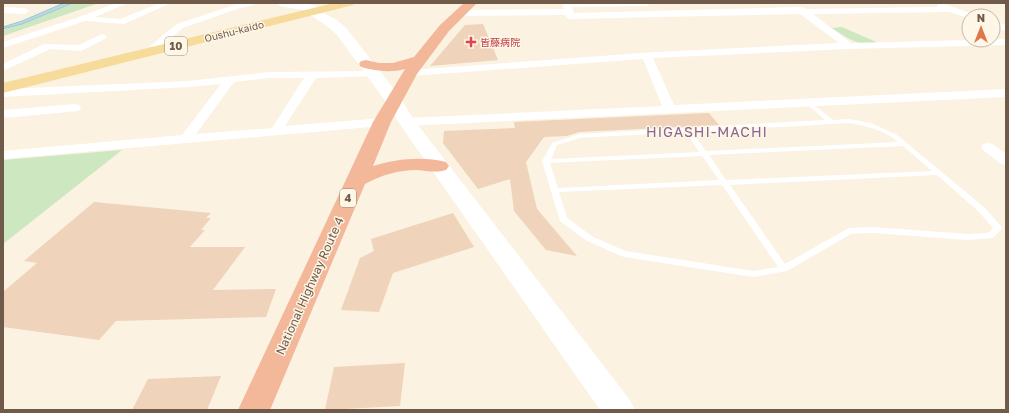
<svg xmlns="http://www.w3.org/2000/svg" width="1009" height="413" font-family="'Golos Text','Noto Sans JP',sans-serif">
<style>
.green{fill:#cde7c0}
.water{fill:#b7d9e3;stroke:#9dc8d4}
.building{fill:#efd3ba}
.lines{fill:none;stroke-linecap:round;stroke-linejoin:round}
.lane{fill:#fff;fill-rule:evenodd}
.street{fill:#fff;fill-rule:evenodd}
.secondary{fill:#fff;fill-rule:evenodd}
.primary{fill:#f7db9b;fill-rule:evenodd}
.highway{fill:#f3b79a;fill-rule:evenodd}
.health-dot{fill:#e0444e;stroke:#fef6e6;stroke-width:1.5}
.labels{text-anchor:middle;stroke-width:3;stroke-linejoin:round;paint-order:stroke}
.far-street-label{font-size:10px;fill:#705a49;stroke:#fef6e6}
.far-health-label{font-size:10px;fill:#be3a42;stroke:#fef6e6;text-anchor:start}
.shield{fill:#fef6e6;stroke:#9b8978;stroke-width:1}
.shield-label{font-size:11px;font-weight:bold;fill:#705a49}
.street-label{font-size:12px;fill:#705a49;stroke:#fef6e6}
.quarter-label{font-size:14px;letter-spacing:1px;fill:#876594;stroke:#fef6e6}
</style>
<rect width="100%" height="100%" fill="#fbf2e1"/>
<g class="green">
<polygon points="75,3 99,3 3,36 3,30 22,24"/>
<path d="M842,27L881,44C854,44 854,42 832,28Z"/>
<polygon points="122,150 3,244 3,160"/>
</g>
<polygon class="water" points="64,3 73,3 22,24 3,29 3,27 22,21"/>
<g class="building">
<polygon points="483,24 498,60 430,66 465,25"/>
<polygon points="709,113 719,125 579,132 567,136 544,137 526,162 537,209 577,256 546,250 514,211 510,179 478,189 443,143 444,131 515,128 514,122"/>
<polygon points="94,202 211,213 206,218 211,218 201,230 205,230 190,247 245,247 213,290 276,289 266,317 116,321 99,340 3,327 3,292 37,263 24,261"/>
<polygon points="453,213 474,247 393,273 379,312 341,310 360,258 374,251 371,239"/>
<polygon points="405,363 400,406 325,410 334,367"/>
<polygon points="221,376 207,410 132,410 148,379"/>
</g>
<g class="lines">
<path class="lane" d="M809,101L833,120L849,119L871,123L897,135L984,207L1001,226L1002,228L993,238L968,240L873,233L851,234L787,271L753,277L624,257L587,241L560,221L542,161L552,143L579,134L825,120L807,104L806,103ZM849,123C867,126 884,130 898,142L706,151L692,132ZM686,132L699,152L551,159L557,145L580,138ZM903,146L932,171L726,180L709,155ZM702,156L719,180L558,188L550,163ZM937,175L978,211L993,228L988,233L968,234L873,227L849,228L785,264L730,185ZM722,185L778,267L753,271L626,251L593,237L567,218L559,192Z"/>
<g class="street">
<polygon points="116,3 128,3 95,17 120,19 160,3 171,3 124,24 85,21 3,48 3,42 79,17"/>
<polygon points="240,3 254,3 253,5 237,9 183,28 161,46 165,50 164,52 156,52 150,46 177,24"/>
<path d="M276,3C287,3 317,2 325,10L321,13L280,6Z"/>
<polygon points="562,3 651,3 647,6 572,7 574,13 801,7 806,9 937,7 938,4 941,3 973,14 975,16 969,16 969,18 949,12 813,14 851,43 1006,39 1006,45 849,49 653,58 674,105 1006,89 1006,97 407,126 402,125 401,122 402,119 407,118 662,106 643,59 411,76 407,75 405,73 407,71 411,70 656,52 839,43 800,14 570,19 567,18 565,15 459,16 455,13 459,10 564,9"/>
<polygon points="3,7 25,8 29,11 25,14 3,13"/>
<polygon points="993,21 1006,25 1006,31 993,27"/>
<polygon points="102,34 105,35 107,37 105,39 81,51 50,49 3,71 3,64 44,44 79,45"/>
<path d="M373,71L377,72L379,74L377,76L316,78L285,126L382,118L387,119L388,122L387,125L382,126L3,159V151L182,135L221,84L189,87L3,97V89L189,81L269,72ZM269,78H304L272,128L196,134L234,82Z"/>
<polygon points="75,104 79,105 81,108 79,111 3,118 3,110"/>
<polygon points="988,143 993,144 1006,154 1006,165 1001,164 983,150 981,147 983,144"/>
</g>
<polygon class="secondary" points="314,8 337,20 347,29 400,97 414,120 630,400 635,410 600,410 401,126 386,102 337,35 327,26 310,15 308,12 310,9"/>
<polygon class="primary" points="334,3 355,3 353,5 3,93 3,83"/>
<path class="highway" d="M464,3H477L449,31L417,74L391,122L373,166C396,159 422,156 446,162L449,166L446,170C436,173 427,171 417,170C398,170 382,175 365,184L270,410H238L373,122L405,69C390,73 376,71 361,67L359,64L361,61L366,60L379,63H393L414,57L440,25Z"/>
</g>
<path class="health-dot" d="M469 36h4v4h4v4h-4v4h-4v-4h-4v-4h4z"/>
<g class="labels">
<g class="far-street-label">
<text transform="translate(234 31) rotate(-14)" y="4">Oushu-kaido</text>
</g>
<g class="far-health-label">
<text x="480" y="46">皆藤病院</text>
</g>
<g class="shield">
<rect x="165" y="37" width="22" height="18" rx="3"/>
<rect x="340" y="189" width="16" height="18" rx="3"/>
</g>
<g class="shield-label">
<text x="176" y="50">10</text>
<text x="348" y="202">4</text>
</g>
<g class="street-label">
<text transform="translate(310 286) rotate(-66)" y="4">National Highway Route 4</text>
</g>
<g class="quarter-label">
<text x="707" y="137">HIGASHI-MACHI</text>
</g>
</g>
<rect width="1009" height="413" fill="none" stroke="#705a49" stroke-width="8"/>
<g transform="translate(981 28)"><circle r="19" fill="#fef6e6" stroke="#c5b8a7"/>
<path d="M0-3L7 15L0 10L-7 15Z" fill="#e0764a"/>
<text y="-6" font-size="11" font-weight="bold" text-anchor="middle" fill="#705a49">N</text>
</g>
</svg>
